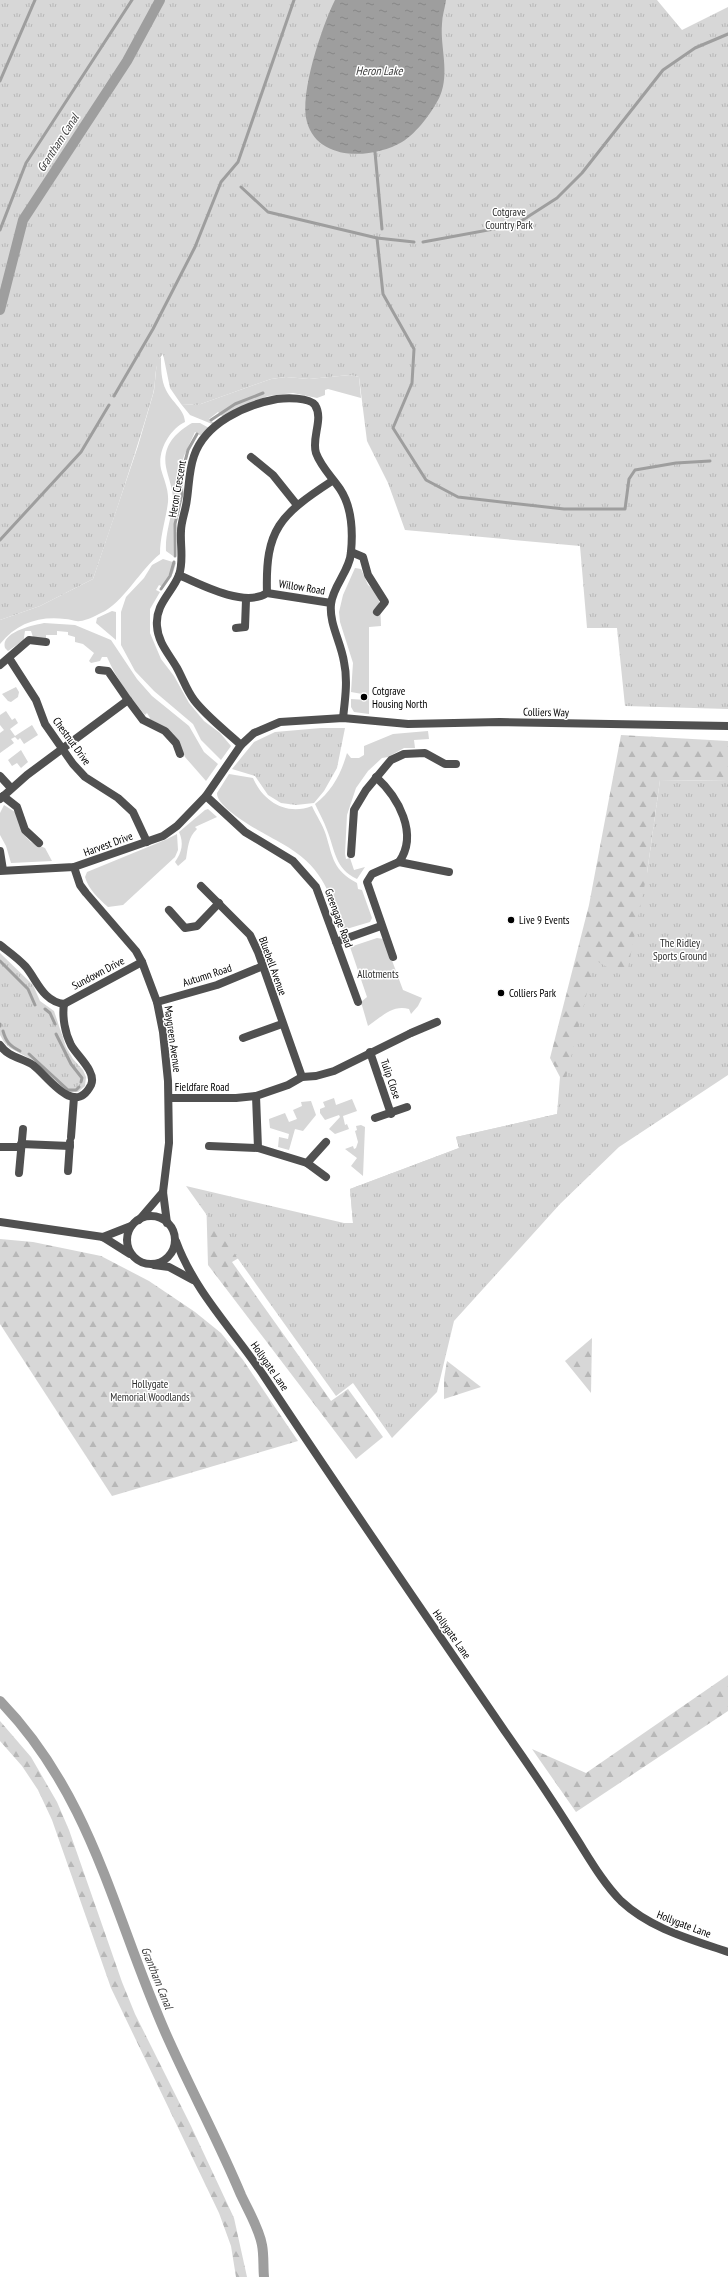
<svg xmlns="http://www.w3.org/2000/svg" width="728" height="2277" font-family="'PT Sans Narrow',sans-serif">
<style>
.green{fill:#d7d7d7}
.forest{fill:url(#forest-firs)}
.park{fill:url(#park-tufts)}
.water{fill:url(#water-ripples)}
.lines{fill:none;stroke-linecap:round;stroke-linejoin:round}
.stream{stroke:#9e9e9e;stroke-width:3}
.canal{stroke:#9e9e9e;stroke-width:10}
.minor{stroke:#505050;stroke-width:8}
.tertiary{stroke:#505050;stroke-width:8}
.poi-dot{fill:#000;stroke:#fff;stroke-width:1.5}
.labels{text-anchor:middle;stroke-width:3;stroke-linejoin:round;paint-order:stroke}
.park-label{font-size:11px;fill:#2e2e2e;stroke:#fff}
.street-label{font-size:11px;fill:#000;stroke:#fff}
.poi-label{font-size:11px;fill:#000;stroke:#fff;text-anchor:start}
.water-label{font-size:12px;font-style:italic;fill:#3f3f3f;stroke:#fff}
</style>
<defs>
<pattern id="forest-firs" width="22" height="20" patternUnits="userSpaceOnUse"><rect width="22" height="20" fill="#d7d7d7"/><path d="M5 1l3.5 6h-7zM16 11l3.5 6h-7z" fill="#b7b7b7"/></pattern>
<pattern id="park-tufts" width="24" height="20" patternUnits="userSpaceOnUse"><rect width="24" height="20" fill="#d7d7d7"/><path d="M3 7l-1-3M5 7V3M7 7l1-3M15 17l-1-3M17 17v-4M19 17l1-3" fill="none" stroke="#b7b7b7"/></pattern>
<pattern id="water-ripples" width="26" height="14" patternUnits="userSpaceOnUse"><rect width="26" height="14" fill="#9e9e9e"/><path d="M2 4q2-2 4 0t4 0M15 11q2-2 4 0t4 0" fill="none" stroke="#868686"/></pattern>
</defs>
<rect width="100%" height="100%" fill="#fff"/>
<g class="green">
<path d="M161,357C161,368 161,380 166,390C171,401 185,410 185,422C170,429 157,451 161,469C164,480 169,490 168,502C166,519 160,536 160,554C140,570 127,597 105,611C99,614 86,621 80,621C75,622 70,619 65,619C39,616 17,623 0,644V620L40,606L93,579L138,446L154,391L157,361Z"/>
<polygon points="350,375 359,377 361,398 328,389 325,390 325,395 317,398 293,393 268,396 235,409 223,417 218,412 209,419 214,423 212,424 190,415 181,404 198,405 271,379 286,377 309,379"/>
<path d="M192,423H200L209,428L201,436L195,432L184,456L179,474L180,499L174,523L173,556L166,551C165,533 172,517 173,500C173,488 168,478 166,467C162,446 176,432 192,423Z"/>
<polygon points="163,559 176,563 173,573 163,587 159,585 156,590 160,592 150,609 150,633 161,659 174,676 189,703 204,721 220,733 231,746 221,760 201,740 193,724 154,691 135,671 121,645 121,612 126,597 144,578 152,565"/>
<path d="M355,568L361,569L368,585L378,593C379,604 381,614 381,626L369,627V714L354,712L351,707V699L367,700L368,695L351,692L353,663L340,622L339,612L343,595Z"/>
<polygon points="112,611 116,612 116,640 96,623 97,618"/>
<path d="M44,623L75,625L111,640L137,679L152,696L189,726L204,752L218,764L206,781L185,757L178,740L168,729L149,719L150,718L147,713L145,715C130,697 116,678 107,657H102L100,661L91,663L89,661L94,653L83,644L75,642V637L68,635V632L57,631V635H46V640L33,637L31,631H25L23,644L21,642L8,651L5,648C0,632 34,625 44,623Z"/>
<polygon points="16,687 19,692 18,697 11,702 8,701 2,694"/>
<polygon points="6,711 12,720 15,718 18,723 10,729 15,736 32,725 38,735 24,744 20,738 18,740 15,737 11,739 14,743 0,753 0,733 4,730 0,725 0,715"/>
<path d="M428,731L429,739L414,740L415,748H404L388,757L382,758L368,771L356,788L347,815L345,854L346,859L350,858L354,870L365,867L357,879C335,869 335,850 327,830C324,821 319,813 315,804C332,791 341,774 347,753L351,758H359L364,755V746L393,734Z"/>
<polygon points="21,750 28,762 21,768 17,763 12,766 8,760"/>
<path d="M229,774L253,778C263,801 286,816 312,806C316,815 323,825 326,835C333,858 333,870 357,883L358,889L362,890L372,918L370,922L343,930C328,889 322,866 281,843C268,836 216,809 217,793Z"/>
<polygon points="4,805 15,812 26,837 31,842 45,848 52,861 11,863 6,846 0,835 0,813"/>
<path d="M208,809L217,817L195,827L197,829C188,837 188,848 186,859L178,866L175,862C182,852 184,843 179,832L205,810Z"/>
<path d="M177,834L178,850L175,857L123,905L108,907C98,898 89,890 85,877L87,872L165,840Z"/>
<path d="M377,938L384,939L403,990L422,998L418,1006L411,1014L409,1009C393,1004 381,1017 368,1026L361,1002L367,997L350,947Z"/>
<polygon points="334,1098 336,1105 352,1099 357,1111 343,1116 345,1125 347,1124 349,1129 335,1134 329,1129 340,1117 339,1115 325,1120 320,1113 320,1109 325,1107 323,1102"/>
<polygon points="311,1101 316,1115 303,1131 295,1129 289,1150 278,1147 279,1137 288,1139 289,1134 270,1128 269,1119 285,1113 289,1122 297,1119 293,1110 302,1106 301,1102"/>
<polygon points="361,1125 365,1127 363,1176 351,1166 357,1158 345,1149 353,1146 354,1149 356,1148 358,1142 355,1131 357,1130 356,1126"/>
</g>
<g class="forest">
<polygon points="621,735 728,741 728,781 660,780 647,873 658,1067 353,1223 350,1189 459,1148 456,1137 557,1114 560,1077 550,1058 589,905"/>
<polygon points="206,1193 279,1234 232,1262 331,1401 348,1389 383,1437 356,1459 208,1265"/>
<polygon points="0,1239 33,1242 101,1256 149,1281 195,1312 221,1333 243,1360 298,1441 112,1496 0,1324"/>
<polygon points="592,1338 591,1393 565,1361"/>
<polygon points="447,1361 481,1387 444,1399 444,1379"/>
<polygon points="728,1675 728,1711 576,1812 532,1749 586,1773"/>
<polygon points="0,1721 31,1757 57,1802 69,1830 122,1982 135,2014 191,2126 234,2218 247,2277 236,2277 231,2246 219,2213 111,1988 52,1820 38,1790 22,1766 0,1741"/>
</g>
<g class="park">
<path d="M0,0H657L682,30L728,7V709L625,706L617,628H587L580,546L405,530L388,483L367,441L359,377L350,375L309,379L286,377L271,379L198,405L181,404L170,388L163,354C153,365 157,379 153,394C135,456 114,518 93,579L40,606L0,620Z"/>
<polygon points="321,728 345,728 337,768 324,791 314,803 296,805 281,803 268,795 255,776 232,769 254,742 275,732"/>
<polygon points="660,780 728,781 728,1075 619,1147 560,1204 454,1321 437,1392 392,1438 353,1383 336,1396 186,1186 344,1223 353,1223 350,1189 459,1148 456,1137 557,1114 595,960 626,978 647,873"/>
<polygon points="0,953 33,985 40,1001 54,1011 66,1047 73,1059 83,1070 86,1077 85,1086 78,1092 70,1092 62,1088 42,1065 10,1048 4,1042 0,1035"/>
</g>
<path class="water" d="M335,0H446C445,8 442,16 442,24C440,47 450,73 440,96C433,111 417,133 402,142C373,159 318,162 307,122C299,94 322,26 335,0Z"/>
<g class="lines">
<g class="stream">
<polyline points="0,81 35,0"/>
<polyline points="375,152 382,229"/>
<polyline points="241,187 268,212 377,238 414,242"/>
<polyline points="0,230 26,163 132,0"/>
<polyline points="377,238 383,294 414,349 412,383 393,428 426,480 458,497 564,509 625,509 629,479 635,470 676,463 710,461"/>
<polyline points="423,242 515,225 557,198 582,173 663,70 695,48 728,34"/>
<polyline points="114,396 153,329 195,247 221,182 238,162 294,0"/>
<polyline points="211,420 235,404 263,393"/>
<polyline points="0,540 81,452 109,405"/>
<polyline points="175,556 175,524 182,494 181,477 188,450 197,434"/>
<polyline points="161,589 170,576 174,562"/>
<polyline points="0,961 28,989 35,1005"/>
<polyline points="45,1009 50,1013 55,1024"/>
<polyline points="0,1024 0,1026"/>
<path d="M3,1031C6,1042 10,1046 20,1051"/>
<polyline points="56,1034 71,1064 82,1078 81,1082"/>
<polyline points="29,1054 68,1090 76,1090 79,1087"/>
</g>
<g class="canal">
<polyline points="0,310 23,220 127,61 160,0"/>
<path d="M0,1701C93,1797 114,1917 166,2034C190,2088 218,2140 241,2195C248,2210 259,2228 262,2245C264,2255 263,2267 264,2277"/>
</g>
<g class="minor">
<polyline points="251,457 273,475 297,505"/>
<polyline points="351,552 363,557 368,575 385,602 377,612"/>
<path d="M179,575C201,585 245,608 267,593L331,603"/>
<path d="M267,593C265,529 280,515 332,481"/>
<polyline points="236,628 245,627 246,600"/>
<polyline points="9,658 36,700 45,724 73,764 85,777 118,798 133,812 147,842"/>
<polyline points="0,665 29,640 46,642"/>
<polyline points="99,670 108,671 128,700"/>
<path d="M241,745C226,731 207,717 194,700C187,691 183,679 177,668C169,654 158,643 157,626C155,604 172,593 179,575C184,561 180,545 181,531C181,521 186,510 187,499C189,485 189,470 194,456C205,423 245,405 277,399C286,398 309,397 315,405C324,419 311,438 316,453C321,467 332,477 340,489C352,507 353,531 351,552C350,571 333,585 331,604C329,624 341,642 344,662C348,680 345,700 343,718"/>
<polyline points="0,776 11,788"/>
<path d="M376,777C398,797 419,834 399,862L372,874L367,882L393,957"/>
<polyline points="3,796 17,807 25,830 39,843"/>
<polyline points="206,796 245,832 293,861 316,887 358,1002"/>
<polyline points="0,799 27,775 128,700 143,720 165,731 176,743 180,754"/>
<polyline points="0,851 3,870"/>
<polyline points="351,854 354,810 366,790 391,760 404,754 425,753 445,764 456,764"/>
<polyline points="399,862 449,872"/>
<polyline points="74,867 80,885 86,893 136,951 142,962 157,1002 163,1032 168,1081 169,1143 163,1192 167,1223"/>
<polyline points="0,871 74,867 163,836 177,826 206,796 241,745 254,733 280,722 343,718 408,724 500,722 728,726"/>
<polyline points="201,886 250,935 258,952 302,1077"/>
<polyline points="169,910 185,928 197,926 219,903"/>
<polyline points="336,942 381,926"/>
<path d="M0,945C9,952 18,958 26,967C38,982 43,1001 64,1004"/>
<polyline points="157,1002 217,985 263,966"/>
<polyline points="64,1004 142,962"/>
<polyline points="411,1033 437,1022"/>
<polyline points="243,1038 282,1024"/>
<path d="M0,1045C8,1057 22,1058 33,1065C47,1075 74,1118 91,1085C97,1072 77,1056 71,1045C65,1033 62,1017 64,1004"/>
<polyline points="370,1052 391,1114"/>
<polyline points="256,1096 258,1148 307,1163 326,1177"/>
<polyline points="169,1098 236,1098 256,1096 288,1085 302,1077 316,1076 334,1071 409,1034"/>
<polyline points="375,1118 407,1107"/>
<polyline points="71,1137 74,1097"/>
<polyline points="21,1144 70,1146"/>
<polyline points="209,1146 258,1148"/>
<polyline points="0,1147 21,1147"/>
<polyline points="307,1163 326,1142"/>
<polyline points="68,1171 70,1142"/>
<polyline points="19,1173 23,1129"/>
<polyline points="139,1220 163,1192"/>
</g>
<g class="tertiary">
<circle cx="151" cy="1240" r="24"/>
<polyline points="0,1222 103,1237 130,1254"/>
<polyline points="103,1237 131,1226"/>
<path d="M176,1241C195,1293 236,1333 266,1379C344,1497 424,1613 504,1730C528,1764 551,1798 573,1833C588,1856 602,1882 621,1901C651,1929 690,1939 728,1952"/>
<polyline points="154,1265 169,1267 193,1280"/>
</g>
</g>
<g class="poi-dot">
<circle cx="364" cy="697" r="4"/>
<circle cx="511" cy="920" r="4"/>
<circle cx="501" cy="993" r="4"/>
</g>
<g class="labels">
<g class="park-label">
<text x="509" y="216">Cotgrave<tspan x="509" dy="13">Country Park</tspan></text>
<text x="680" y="947">The Ridley<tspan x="680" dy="13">Sports Ground</tspan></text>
<text x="378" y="978">Allotments</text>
<text x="150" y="1388">Hollygate<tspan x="150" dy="13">Memorial Woodlands</tspan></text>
</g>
<g class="street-label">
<text transform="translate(177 489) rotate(-80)" y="4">Heron Crescent</text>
<text transform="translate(302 587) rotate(9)" y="4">Willow Road</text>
<text transform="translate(546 712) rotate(1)" y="4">Colliers Way</text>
<text transform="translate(72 741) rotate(54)" y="4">Chestnut Drive</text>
<text transform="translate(108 844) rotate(-20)" y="4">Harvest Drive</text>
<text transform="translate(339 918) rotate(70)" y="4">Greengage Road</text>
<text transform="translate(273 966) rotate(70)" y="4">Bluebell Avenue</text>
<text transform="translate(98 973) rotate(-28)" y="4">Sundown Drive</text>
<text transform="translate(207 975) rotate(-18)" y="4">Autumn Road</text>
<text transform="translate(173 1039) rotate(82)" y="4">Maygreen Avenue</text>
<text transform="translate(391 1079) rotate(71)" y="4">Tulip Close</text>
<text x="202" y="1091">Fieldfare Road</text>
<text transform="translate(270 1366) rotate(55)" y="4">Hollygate Lane</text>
<text transform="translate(452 1634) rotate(55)" y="4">Hollygate Lane</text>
<text transform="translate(684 1924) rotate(21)" y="4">Hollygate Lane</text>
</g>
<g class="poi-label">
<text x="372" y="695">Cotgrave<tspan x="372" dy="13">Housing North</tspan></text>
<text x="519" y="924">Live 9 Events</text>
<text x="509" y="997">Colliers Park</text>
</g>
<g class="water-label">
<text x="379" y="75">Heron Lake</text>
<text transform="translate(58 143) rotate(-57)" y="4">Grantham Canal</text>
<text transform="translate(157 1978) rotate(68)" y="4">Grantham Canal</text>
</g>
</g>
</svg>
